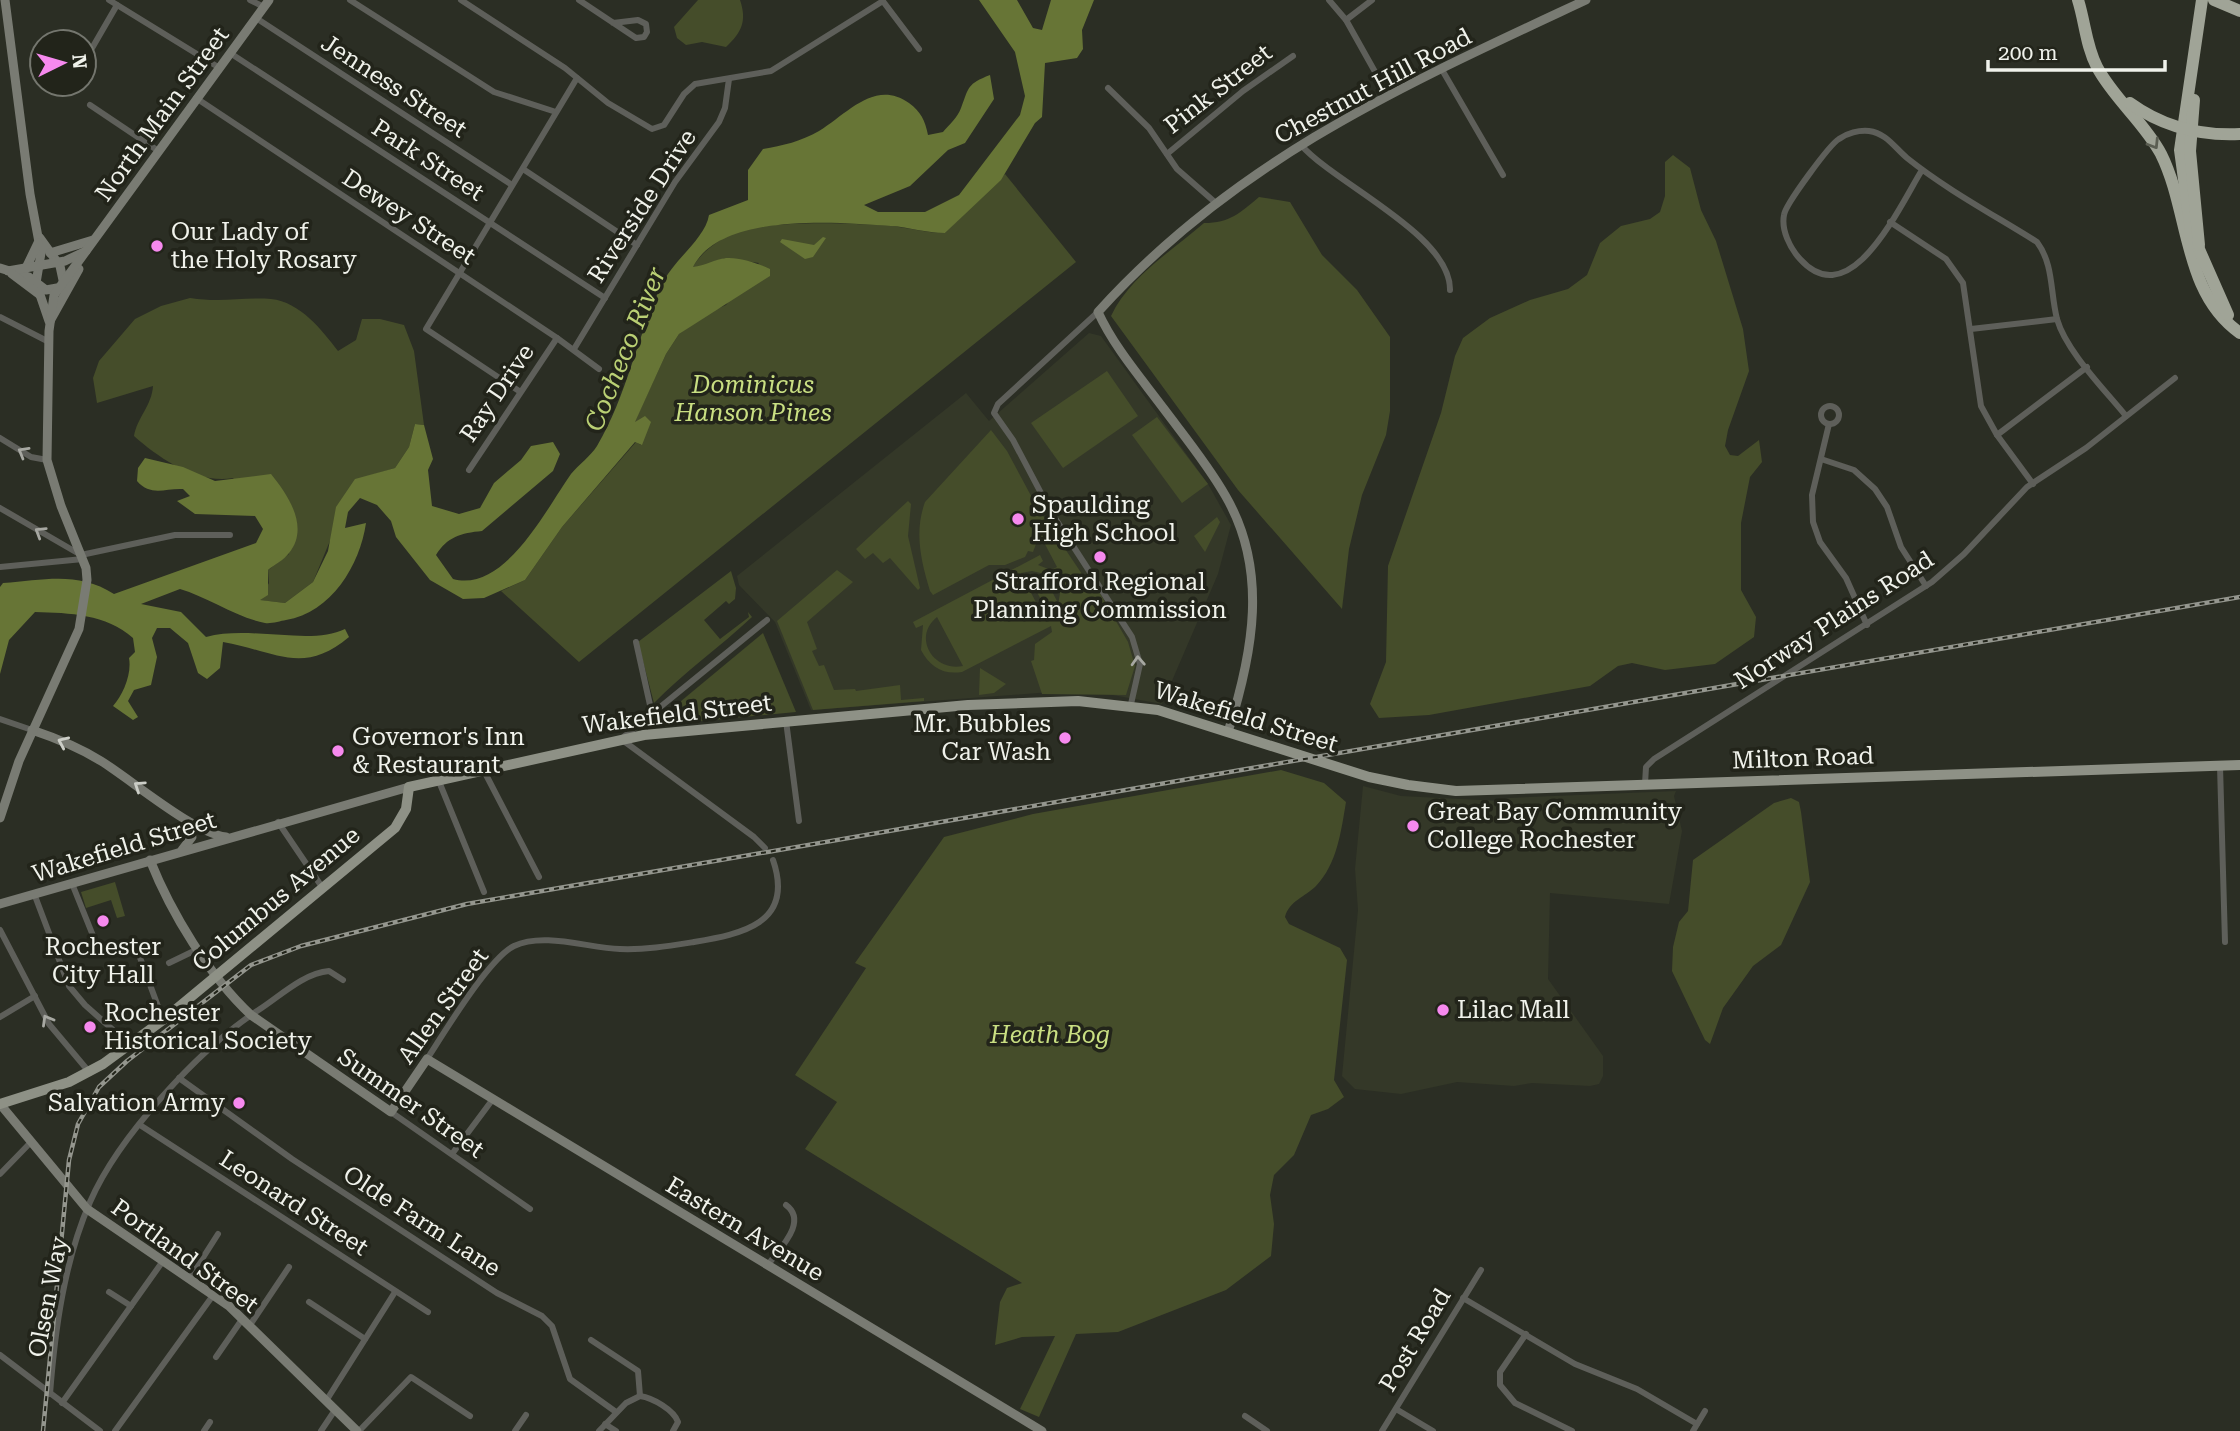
<svg xmlns="http://www.w3.org/2000/svg" width="2240" height="1431" font-family="'Roboto Serif',serif">
<style>
.built{fill:#343828}
.green{fill:#454d2a;fill-rule:evenodd}
.water{fill:#677536}
.lines{fill:none;stroke-linecap:round;stroke-linejoin:round}
.street{stroke:#5e5f5a;stroke-width:6}
.secondary{stroke:#797b73;stroke-width:9}
.primary{stroke:#8e9186;stroke-width:10}
.highway{stroke:#a0a497;stroke-width:12}
.rail-casing{stroke:#94968e;stroke-width:4.5}
.rail{stroke:#22241a;stroke-width:2;stroke-dasharray:5;stroke-linecap:butt}
.oneway{stroke:#5b5e52}
.oneway2{stroke:#a7a8a2}
.oneway3{stroke:#cccec7}
.poi-dot{fill:#f689ee;stroke:#22241a;stroke-width:2.5}
.labels{text-anchor:middle;stroke-width:7;stroke-linejoin:round;paint-order:stroke}
.street-label{font-size:24px;fill:#f0f2eb;stroke:#22241a}
.poi-label{font-size:24px;fill:#f0f2eb;stroke:#22241a;text-anchor:start}
.park-label{font-size:24px;font-style:italic;fill:#c9df82;stroke:#22241a}
.water-label{font-size:26px;font-style:italic;fill:#bad074;stroke:#22241a}
</style>
<rect width="100%" height="100%" fill="#2b2e24"/>
<g class="built">
<polygon points="1089,333 1101,336 1208,484 1231,525 1218,574 1162,704 1096,692 1051,692 811,710 775,622 739,585 737,576 966,393 989,421"/>
<polygon points="1363,786 1401,796 1500,801 1509,798 1676,791 1674,796 1682,831 1669,904 1550,893 1548,979 1603,1056 1603,1076 1599,1084 1590,1086 1532,1083 1514,1086 1457,1082 1401,1094 1355,1089 1342,1076 1358,910 1355,869"/>
</g>
<g class="green">
<path d="M698,0H740C747,21 742,32 726,47L702,42L686,45L677,38L674,27Z"/>
<polygon points="1673,155 1690,168 1701,210 1716,241 1743,329 1749,371 1728,430 1725,446 1730,455 1738,456 1759,440 1762,462 1750,477 1741,523 1741,590 1756,617 1754,637 1715,664 1665,670 1632,663 1618,666 1590,686 1429,715 1379,718 1370,704 1386,662 1388,566 1441,413 1455,356 1463,338 1490,318 1530,300 1568,289 1587,275 1600,243 1621,226 1650,219 1660,212 1665,196 1665,162"/>
<path d="M1005,174L1076,262L579,662L501,591L525,580L562,527L636,442L641,445L634,423L666,354L679,334L708,313L726,305L759,263L725,258L706,266L692,268C702,252 715,242 732,234C765,219 854,223 892,226C910,228 926,233 945,233Z"/>
<path d="M1259,197L1290,202L1322,255L1357,290L1390,337V411L1386,435L1362,495L1349,549L1342,609L1238,490L1111,316C1129,277 1173,250 1204,223C1230,223 1240,213 1259,197Z"/>
<path d="M190,298C221,303 243,297 271,299C300,302 322,330 338,351L356,340L362,319H380L404,325L414,351L424,425L415,424L409,447L395,468L355,480L313,582L285,603L259,600L269,583L268,570L289,554L233,478C197,484 160,459 134,436C137,418 152,405 153,386L97,403L93,378L99,361L135,319L161,306Z"/>
<polygon points="1107,371 1138,416 1063,468 1031,423"/>
<polygon points="1157,417 1208,484 1182,503 1132,435"/>
<path d="M991,430L1007,451L1037,507L1092,589L1098,590L1128,642L1135,666L1126,695L1042,694L1031,661L1034,660L1035,644L1052,632L1051,626L962,672C943,675 930,667 921,650L923,625L916,628L913,622L1040,555L1043,561L1038,565L1051,570L1057,567L1038,531L1032,533L1030,542L1036,544L1033,552L1028,551L1025,557L1005,565H989L933,595L930,591C921,561 914,532 925,502ZM1032,571L1049,575L1060,593L1057,612L1046,622L1021,573ZM937,617L963,666C933,672 912,637 937,617Z"/>
<polygon points="908,501 911,504 908,536 920,588 918,590 890,558 883,563 873,553 865,559 856,549"/>
<polygon points="1217,517 1220,522 1205,552 1194,536"/>
<polygon points="837,570 853,582 807,622 817,649 812,651 819,666 824,665 834,690 855,689 856,691 900,685 901,700 924,698 924,701 813,710 777,621"/>
<path d="M731,571L736,588L735,599L729,604L726,601L704,620L720,639L749,617L748,612L752,617C720,647 683,673 654,703L638,642Z"/>
<polygon points="1044,576 1057,601 1045,607 1032,583"/>
<polygon points="763,633 796,712 651,726"/>
<polygon points="980,668 1006,684 994,693 979,695"/>
<path d="M1281,770L1324,783L1346,802C1341,832 1337,864 1316,886C1305,897 1289,901 1285,917L1289,924L1340,948L1347,960L1334,1080L1344,1097L1328,1109L1311,1115L1294,1155L1274,1175L1270,1195L1274,1224L1271,1256L1226,1290L1118,1332L1076,1334L1039,1417L1020,1409L1055,1336L1022,1337L995,1345L1000,1302L1007,1288L1022,1283L805,1149L837,1102L795,1075L866,968L855,963L944,837L1033,814Z"/>
<polygon points="1791,798 1799,802 1801,812 1810,882 1781,945 1753,966 1723,1008 1710,1044 1705,1040 1672,971 1673,947 1679,922 1688,911 1693,860 1774,803"/>
<polygon points="115,882 125,916 117,918 111,900 86,908 81,892"/>
</g>
<g class="water">
<path d="M979,0H1017L1033,28L1042,30L1051,0H1094L1082,30L1083,49L1077,58L1045,63L1042,117L1035,123L1001,180L945,233C926,233 909,227 891,226C837,222 721,212 693,267C705,266 715,259 726,258C739,257 758,263 770,269V276L679,334L666,354L635,422L645,416L651,422L642,445L635,442L562,527L525,580L484,598L463,599L430,580L396,537L391,521L377,505L360,498L348,512L345,528L366,523C360,565 331,613 286,620C280,621 271,624 265,623C238,618 207,597 180,589L141,604L181,612L206,637C250,625 311,646 345,629L349,637C303,676 275,651 223,642L220,668L207,679L198,673L188,643L170,628H157L152,638L157,657L151,685L134,690L128,701L138,717L133,720L113,706C123,695 132,674 129,658L135,652L133,638C106,614 70,613 35,612L9,640L0,674V587L3,583C45,580 78,571 114,594L256,543L263,529L255,516L195,514L177,501L190,496L183,489C165,488 151,497 137,481L138,468L145,458L183,467L215,481L271,474C288,495 310,527 289,553C284,560 274,565 268,570V595L260,600L285,603L313,582L328,551L336,507L355,479L395,468L409,447L415,424L424,425L433,459L428,470L432,506L459,514L480,508L494,483L521,460L531,446L553,442L560,454L553,471L482,531C461,533 447,537 436,555L453,579C505,593 546,509 571,474C579,464 590,457 597,446C627,396 637,336 662,284C675,258 705,239 709,215L748,200V170L763,149C782,146 802,141 819,131C848,113 875,79 909,103C921,112 925,120 928,135L943,132C949,125 958,117 961,108C969,87 967,84 990,75L994,99L965,143L948,150L910,186L864,205L878,212H925L959,195L1020,115L1025,96L1015,52Z"/>
<polygon points="823,237 826,238 813,257 805,259 780,242 782,239 814,245"/>
</g>
<g class="lines">
<g class="street">
<polyline points="109,0 218,67"/>
<polyline points="250,0 264,7"/>
<polyline points="350,0 494,92 556,112"/>
<polyline points="461,0 565,68 608,103 652,129 664,125 684,94 695,84 771,71 883,1"/>
<polyline points="579,0 636,38 644,37 647,32 646,24 638,20 613,23"/>
<polyline points="882,0 919,49"/>
<polyline points="1329,0 1346,20 1388,95"/>
<polyline points="256,18 512,185"/>
<polyline points="1346,20 1372,0"/>
<polyline points="230,53 605,298"/>
<polyline points="84,62 117,5"/>
<polyline points="1441,68 1503,175"/>
<polyline points="1108,88 1149,128 1177,169 1217,204"/>
<polyline points="196,98 557,338 599,369"/>
<polyline points="90,105 157,150"/>
<path d="M1301,145C1335,184 1451,235 1450,290"/>
<polyline points="1167,154 1243,91 1293,56"/>
<polyline points="523,169 637,245"/>
<path d="M1922,170C1900,205 1851,316 1800,259C1790,248 1781,230 1784,215C1785,205 1830,144 1839,139C1847,133 1859,130 1869,131C1886,133 1895,148 1907,158C1947,190 1994,215 2037,242C2054,265 2050,292 2057,319C2066,351 2105,390 2126,416"/>
<polyline points="1890,222 1946,259 1963,283 1981,406 1997,435 2033,484"/>
<polyline points="1098,312 998,404 994,413 1013,440 1051,512 1132,637 1140,664 1131,704"/>
<polyline points="0,317 49,342"/>
<polyline points="1971,329 2057,319"/>
<polyline points="574,349 675,182 719,122 725,108 729,79"/>
<polyline points="519,391 426,329 577,78"/>
<circle cx="1830" cy="415" r="9"/>
<polyline points="1829,424 1812,495 1813,522 1820,542 1846,578 1867,625"/>
<polyline points="1997,435 2087,367"/>
<polyline points="0,438 31,457 47,460"/>
<polyline points="1821,459 1854,470 1875,489 1887,507 1901,547 1926,586"/>
<polyline points="469,470 557,338"/>
<polyline points="0,508 81,555 175,535 230,535"/>
<polyline points="0,567 83,559"/>
<polyline points="636,642 652,714"/>
<polyline points="0,719 32,730"/>
<polyline points="786,721 799,821"/>
<polyline points="2220,766 2225,942"/>
<polyline points="483,769 539,877"/>
<polyline points="438,779 484,892"/>
<polyline points="1645,784 1646,767 1654,759 1932,582 1964,554 2027,487 2086,448 2175,378"/>
<polyline points="278,822 322,887"/>
<polyline points="765,848 754,837 621,739 767,620"/>
<polyline points="73,886 98,948 106,954 135,944 163,1020"/>
<polyline points="35,896 69,986 85,1005 130,1045"/>
<polyline points="0,930 49,1024 90,1073"/>
<polyline points="169,963 198,949"/>
<polyline points="0,1017 35,996"/>
<path d="M427,1059C444,1033 489,958 514,946C544,932 588,948 620,949C645,950 669,946 694,942C741,934 795,924 773,860"/>
<polyline points="179,1078 292,1159 497,1293 542,1316 552,1326 570,1379 616,1412"/>
<polyline points="391,1112 530,1209"/>
<polyline points="140,1125 428,1312"/>
<polyline points="452,1154 493,1099"/>
<polyline points="0,1174 32,1141"/>
<path d="M768,1265C778,1250 809,1222 786,1205"/>
<polyline points="190,1278 218,1234"/>
<polyline points="109,1292 131,1306"/>
<polyline points="1463,1298 1575,1364 1637,1389 1697,1424"/>
<polyline points="309,1302 365,1339"/>
<polyline points="250,1325 289,1267"/>
<polyline points="1526,1334 1500,1372 1500,1385 1515,1403 1572,1431"/>
<polyline points="591,1340 638,1371 640,1396"/>
<polyline points="0,1355 100,1431"/>
<polyline points="216,1357 243,1318"/>
<path d="M50,1394C55,1330 64,1262 90,1202C118,1137 200,1048 260,1009C280,996 304,973 329,971L343,980"/>
<polyline points="326,1401 395,1292"/>
<polyline points="62,1403 163,1261"/>
<polyline points="1396,1409 1433,1431"/>
<polyline points="1245,1416 1267,1431"/>
<polyline points="605,1424 616,1431"/>
<polyline points="115,1431 214,1294"/>
<polyline points="204,1431 210,1422"/>
<polyline points="321,1431 335,1410"/>
<polyline points="359,1431 411,1377 470,1416"/>
<polyline points="515,1431 526,1415"/>
<path d="M599,1431L626,1403L640,1396C653,1398 674,1410 678,1422L673,1431"/>
<polyline points="1382,1431 1481,1270"/>
<polyline points="1693,1431 1705,1411"/>
</g>
<g class="secondary">
<polyline points="5,0 30,194 41,253 36,283 49,321"/>
<polyline points="40,238 60,266 63,280"/>
<polyline points="50,253 93,240"/>
<polyline points="0,268 29,277 46,290 57,288"/>
<polyline points="26,268 38,243"/>
<polyline points="8,271 65,261 86,251"/>
<polyline points="12,274 40,295"/>
<polyline points="50,321 79,269"/>
<path d="M32,730C56,738 80,748 101,761C133,781 192,832 226,837"/>
<path d="M1228,732C1253,653 1269,570 1225,495C1208,465 1185,437 1164,409C1141,378 1114,347 1098,312C1236,159 1404,85 1586,0"/>
<polyline points="0,818 19,761 79,629 87,580 86,568 61,506 47,460 49,331 54,295 269,0"/>
<polyline points="182,850 192,837 187,821"/>
<path d="M150,860C171,913 210,977 251,1015L391,1112L427,1059L1042,1431"/>
<polyline points="0,904 409,787"/>
<polyline points="0,1104 87,1209 229,1306 357,1431"/>
</g>
<polyline class="primary" points="0,1104 69,1082 103,1064 163,1020 395,828 406,809 409,787 644,735 968,705 1078,701 1158,710 1369,777 1408,785 1456,791 2240,765"/>
<g class="highway">
<path d="M2078,0C2085,22 2086,46 2097,67C2114,99 2144,122 2161,154C2190,212 2182,292 2240,333"/>
<polyline points="2202,0 2180,150 2191,231 2228,315"/>
<polyline points="2214,0 2240,11"/>
<polyline points="2194,100 2190,151 2199,245"/>
<path d="M2130,103C2163,127 2199,136 2240,134"/>
</g>
<g class="rail-casing">
<polyline id="rail" points="43,1431 69,1160 78,1124 99,1087 127,1061 251,965 301,946 467,904 2240,597"/>
</g>
<use href="#rail" class="rail"/>
</g>
<defs><path id="oneway-chevron" d="M-2-3.5L2.5 0L-2 3.5" fill="none" stroke-width="1.6" stroke-linecap="round" stroke-linejoin="round" transform="scale(1.75)"/></defs>
<use class="oneway" href="#oneway-chevron" transform="translate(2154 144) rotate(58)"/>
<g class="oneway2">
<use href="#oneway-chevron" transform="translate(23 452) rotate(-150)"/>
<use href="#oneway-chevron" transform="translate(40 532) rotate(-148)"/>
<use href="#oneway-chevron" transform="translate(1138 661) rotate(-93)"/>
<use href="#oneway-chevron" transform="translate(47 1020) rotate(-120)"/>
</g>
<g class="oneway3">
<use href="#oneway-chevron" transform="translate(63 742) rotate(-156)"/>
<use href="#oneway-chevron" transform="translate(139 786) rotate(-146)"/>
</g>
<g class="poi-dot">
<circle cx="157" cy="246" r="7"/>
<circle cx="1018" cy="519" r="7"/>
<circle cx="1100" cy="557" r="7"/>
<circle cx="1065" cy="738" r="7"/>
<circle cx="338" cy="751" r="7"/>
<circle cx="1413" cy="826" r="7"/>
<circle cx="103" cy="921" r="7"/>
<circle cx="1443" cy="1010" r="7"/>
<circle cx="90" cy="1027" r="7"/>
<circle cx="239" cy="1103" r="7"/>
</g>
<g class="labels">
<g class="street-label">
<text transform="translate(394 86) rotate(33)" y="8">Jenness Street</text>
<text transform="translate(1373 86) rotate(-28)" y="8">Chestnut Hill Road</text>
<text transform="translate(1218 89) rotate(-38)" y="8">Pink Street</text>
<text transform="translate(162 114) rotate(-54)" y="8">North Main Street</text>
<text transform="translate(428 160) rotate(33)" y="8">Park Street</text>
<text transform="translate(642 206) rotate(-57)" y="8">Riverside Drive</text>
<text transform="translate(409 217) rotate(33)" y="8">Dewey Street</text>
<text transform="translate(497 393) rotate(-56)" y="8">Ray Drive</text>
<text transform="translate(1834 620) rotate(-33)" y="8">Norway Plains Road</text>
<text transform="translate(677 714) rotate(-7)" y="8">Wakefield Street</text>
<text transform="translate(1246 717) rotate(17)" y="8">Wakefield Street</text>
<text transform="translate(1803 758) rotate(-2)" y="8">Milton Road</text>
<text transform="translate(124 847) rotate(-17)" y="8">Wakefield Street</text>
<text transform="translate(276 899) rotate(-40)" y="8">Columbus Avenue</text>
<text transform="translate(443 1006) rotate(-54)" y="8">Allen Street</text>
<text transform="translate(411 1103) rotate(35)" y="8">Summer Street</text>
<text transform="translate(294 1203) rotate(33)" y="8">Leonard Street</text>
<text transform="translate(422 1221) rotate(33)" y="8">Olde Farm Lane</text>
<text transform="translate(745 1229) rotate(31)" y="8">Eastern Avenue</text>
<text transform="translate(185 1256) rotate(36)" y="8">Portland Street</text>
<text transform="translate(48 1297) rotate(-79)" y="8">Olsen Way</text>
<text transform="translate(1415 1340) rotate(-59)" y="8">Post Road</text>
</g>
<g class="poi-label">
<text x="171" y="240">Our Lady of<tspan x="171" dy="28">the Holy Rosary</tspan></text>
<text x="1032" y="513">Spaulding<tspan x="1032" dy="28">High School</tspan></text>
<text x="1100" y="590" text-anchor="middle">Strafford Regional<tspan x="1100" dy="28">Planning Commission</tspan></text>
<text x="1051" y="732" text-anchor="end">Mr. Bubbles<tspan x="1051" dy="28">Car Wash</tspan></text>
<text x="352" y="745">Governor's Inn<tspan x="352" dy="28">&amp; Restaurant</tspan></text>
<text x="1427" y="820">Great Bay Community<tspan x="1427" dy="28">College Rochester</tspan></text>
<text x="103" y="955" text-anchor="middle">Rochester<tspan x="103" dy="28">City Hall</tspan></text>
<text x="1457" y="1018">Lilac Mall</text>
<text x="104" y="1021">Rochester<tspan x="104" dy="28">Historical Society</tspan></text>
<text x="225" y="1111" text-anchor="end">Salvation Army</text>
</g>
<g class="park-label">
<text x="753" y="393">Dominicus<tspan x="753" dy="28">Hanson Pines</tspan></text>
<text x="1050" y="1043">Heath Bog</text>
</g>
<g class="water-label">
<text transform="translate(625 349) rotate(-68)" y="9">Cocheco River</text>
</g>
</g>
<g transform="translate(63 63) rotate(85)"><circle r="33" fill="#22241a" stroke="#74766e" stroke-width="2"/>
<path d="M0-5L12 26L0 18L-12 26Z" fill="#f689ee"/>
<text y="-10" font-size="19" font-weight="bold" text-anchor="middle" fill="#f0f2eb">N</text>
</g>
<path d="M1988 60v10h177v-10" fill="none" stroke="#f0f2eb" stroke-width="3.5"/>
<text x="1998" y="60" font-size="21" fill="#f0f2eb" stroke="#22241a" stroke-width="5" paint-order="stroke">200 m</text>
</svg>
